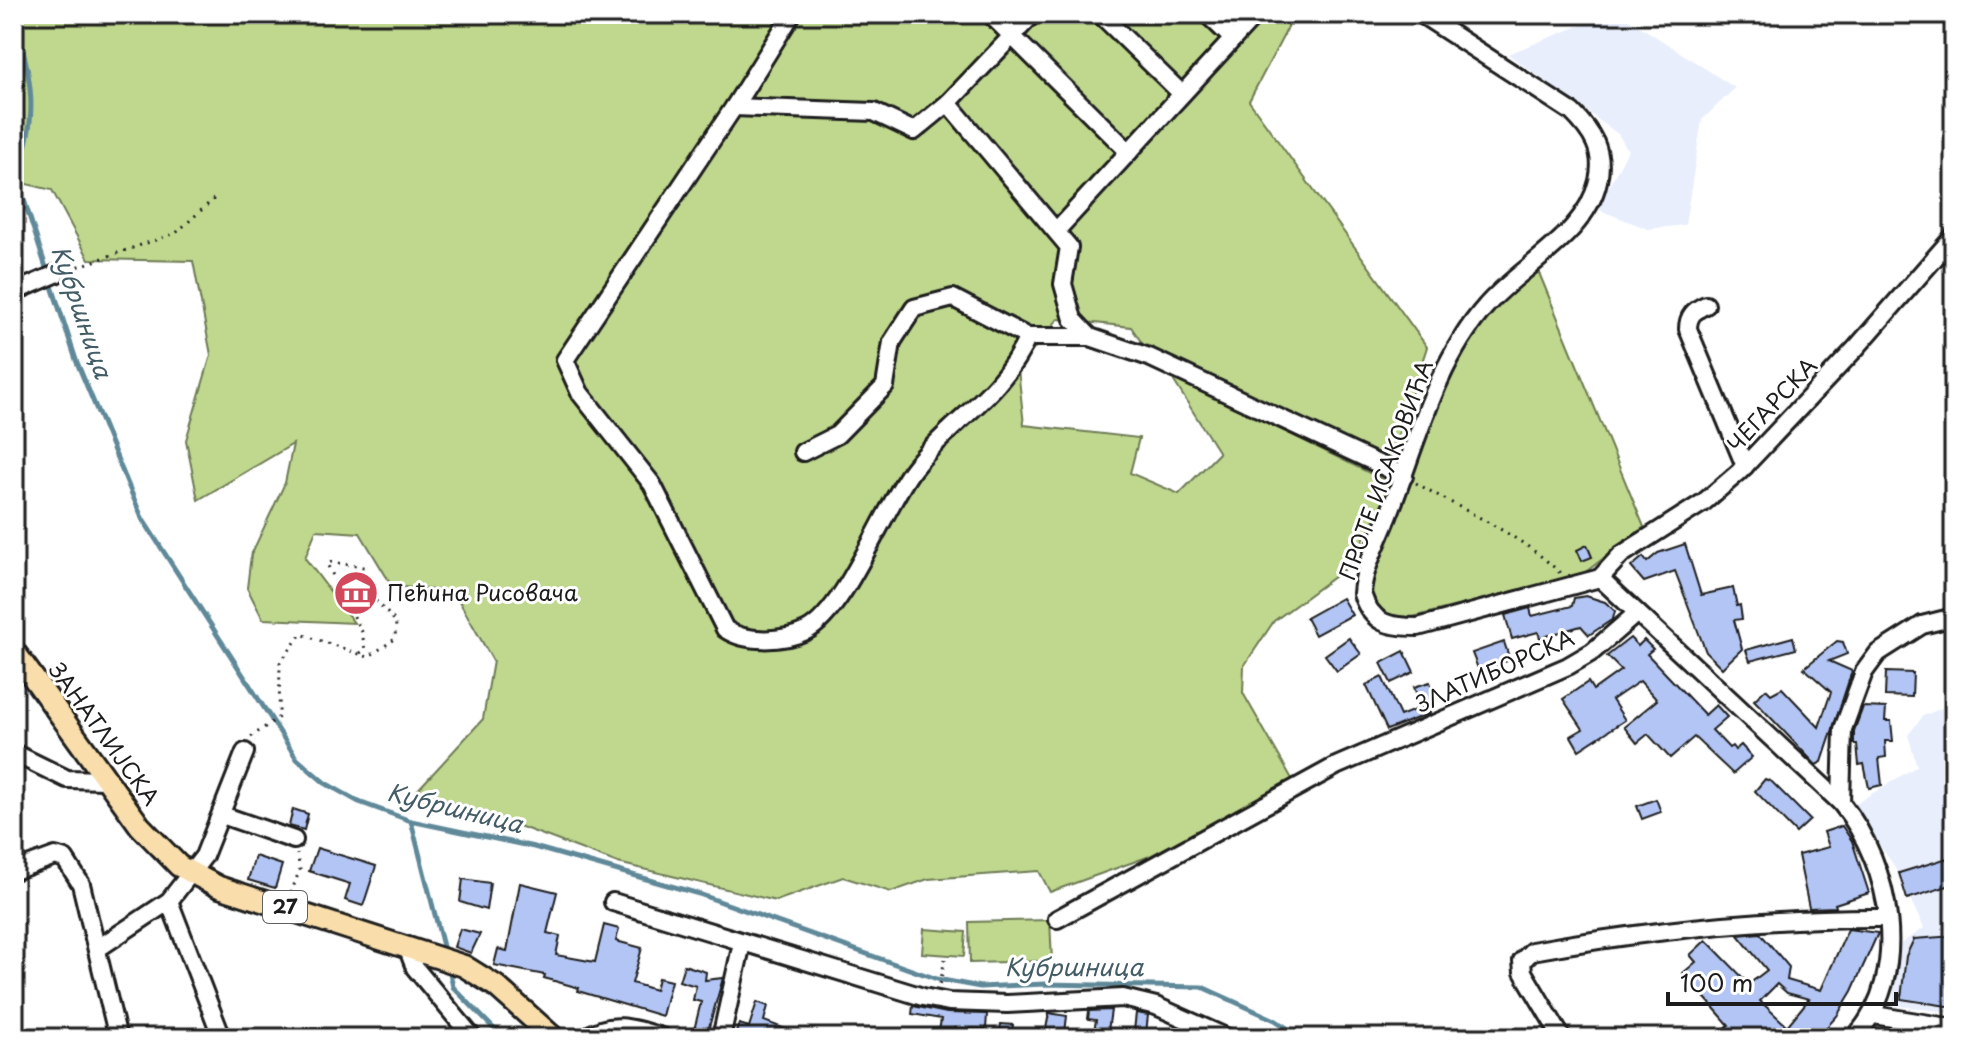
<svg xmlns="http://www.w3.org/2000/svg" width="1968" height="1052" font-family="'Playpen Sans',sans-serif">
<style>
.built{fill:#e8eefc}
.green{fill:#bfd88e;stroke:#6e7a55;stroke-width:2}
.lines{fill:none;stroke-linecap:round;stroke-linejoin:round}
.stream{stroke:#5f8999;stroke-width:5}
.building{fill:#b2c5f4;stroke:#1c1c1c;stroke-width:2;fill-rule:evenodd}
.minor-casing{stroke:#1c1c1c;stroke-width:22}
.major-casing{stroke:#1c1c1c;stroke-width:26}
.path{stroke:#1c1c1c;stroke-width:3;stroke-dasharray:2 6;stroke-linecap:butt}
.minor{stroke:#fff;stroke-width:16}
.major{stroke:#f9deab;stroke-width:20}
.labels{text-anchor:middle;stroke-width:6;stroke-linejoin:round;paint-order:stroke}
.shield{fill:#fff;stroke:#606060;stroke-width:2}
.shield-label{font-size:20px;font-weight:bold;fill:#1c1c1c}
.street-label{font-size:22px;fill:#1c1c1c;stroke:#fff}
.poi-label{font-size:22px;fill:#1c1c1c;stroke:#fff;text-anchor:start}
.water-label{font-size:24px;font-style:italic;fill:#435c65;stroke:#fff}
</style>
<rect width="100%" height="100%" fill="#fff"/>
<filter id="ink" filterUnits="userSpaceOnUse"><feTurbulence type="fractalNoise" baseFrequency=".0125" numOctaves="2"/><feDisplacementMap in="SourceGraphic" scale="16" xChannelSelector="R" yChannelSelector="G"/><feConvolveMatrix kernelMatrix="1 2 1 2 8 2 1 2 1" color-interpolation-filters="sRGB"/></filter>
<g filter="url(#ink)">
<g class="built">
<polygon points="1609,14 1621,14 1735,88 1702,120 1685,225 1648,229 1597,209 1628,150 1618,134 1508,54"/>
<polygon points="1954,703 1954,1013 1892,1005 1900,944 1924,928 1893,864 1852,806 1917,766 1908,735 1923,716"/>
</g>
<g class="green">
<polygon points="14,14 1295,14 1249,101 1427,347 1389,462 1146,349 1131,327 1058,319 1018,369 1024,425 1139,438 1130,473 1179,494 1219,453 1170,375 1392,484 1350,565 1274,621 1244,666 1243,693 1300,793 1288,783 1150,856 1050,892 1039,871 928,879 891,892 843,877 776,901 618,863 519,826 465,818 414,800 414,794 483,719 493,661 454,592 392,586 360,533 316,530 305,558 354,623 263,619 247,588 251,555 285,483 293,444 198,500 186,440 211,355 193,261 89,259 52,190 14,181"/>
<polygon points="1537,268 1644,527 1583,574 1397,621 1381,612 1369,598 1370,578 1453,365 1490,314"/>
<polygon points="1050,920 1052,961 970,963 969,922"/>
<polygon points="924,929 966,932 964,956 922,953"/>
</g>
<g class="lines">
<g class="stream">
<path d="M14,20C31,71 41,122 15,172L76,360L142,518L297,759L325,783L359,802L411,821L534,847L699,894L937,979L980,987L1045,984L1202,987L1275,1020L1302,1038"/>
<polyline points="411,821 445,954"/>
<polyline points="449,968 453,987 503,1038"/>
</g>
</g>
<g class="building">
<polygon points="1685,544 1701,595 1733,588 1737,606 1740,605 1742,619 1734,620 1742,649 1722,668 1706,652 1675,571 1644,582 1631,567 1643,557 1647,562 1658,553"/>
<polygon points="1587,545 1592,557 1582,561 1577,550"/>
<polygon points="1586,596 1605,602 1615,611 1613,619 1589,635 1581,626 1540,638 1538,632 1512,639 1505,615 1530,608 1532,616 1572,606 1574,598"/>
<polygon points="1342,598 1352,615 1315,635 1306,618"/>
<polygon points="1793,637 1796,649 1750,661 1746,650"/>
<polygon points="1349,638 1361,654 1337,671 1325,655"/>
<polygon points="1630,638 1638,646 1644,640 1653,649 1647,654 1705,715 1716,705 1727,717 1712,730 1729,748 1732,746 1735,750 1741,745 1752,757 1733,774 1694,737 1670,758 1648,734 1637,743 1624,727 1657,700 1640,681 1612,700 1625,720 1579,750 1571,736 1583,729 1563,699 1588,682 1593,690 1621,670 1607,656"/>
<polygon points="1837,641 1843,642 1847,654 1829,661 1852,671 1822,762 1816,765 1754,700 1766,689 1771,694 1782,688 1819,727 1831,692 1804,668"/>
<polygon points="1504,642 1510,660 1479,671 1472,653"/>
<polygon points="1404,651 1414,672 1391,683 1381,663"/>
<polygon points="1886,672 1913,673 1912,697 1885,696"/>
<polygon points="1382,677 1400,716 1427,705 1430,713 1387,730 1366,685"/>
<polygon points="1430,682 1436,699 1420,704 1414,687"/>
<polygon points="1863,707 1886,708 1885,721 1891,721 1893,741 1885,741 1886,757 1879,758 1882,785 1869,788 1864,764 1859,765 1857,744 1854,744 1854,731"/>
<polygon points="1765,779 1772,782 1810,820 1796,833 1755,791"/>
<polygon points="1656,799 1661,812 1642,819 1637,806"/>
<polygon points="293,809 308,814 304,830 289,826"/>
<polygon points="1842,826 1852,841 1869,893 1835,904 1836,907 1809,908 1798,855 1829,847 1824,832"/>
<polygon points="317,848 376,866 363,906 345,900 350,884 309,871"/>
<polygon points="255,856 282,865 275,888 248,880"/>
<polygon points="1954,856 1954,884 1907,899 1899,873"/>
<polygon points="463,879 490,883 486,910 460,902"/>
<polygon points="520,883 557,892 547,933 560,936 556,955 595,962 604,925 619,929 616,941 642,948 632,983 655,990 658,978 671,981 662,1016 578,991 579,988 544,978 545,975 494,965 498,949 507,951"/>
<polygon points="460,929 480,934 471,953 454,947"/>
<path d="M1848,929L1878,933L1852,991L1837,1016L1817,1038H1713L1729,1025L1683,973L1696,962L1690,955L1706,940L1749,984L1767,970L1738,935L1760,933L1789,967L1787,980L1821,990ZM1777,984L1787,993L1809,999L1787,1026L1760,1001Z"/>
<polygon points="1954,936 1954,1007 1901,999 1906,956 1914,939"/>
<polygon points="684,965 706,972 705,980 723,978 707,1034 694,1030 701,1002 693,1000 696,986 679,981"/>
<polygon points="757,1002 768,1006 764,1021 809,1038 734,1038 739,1024 749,1027"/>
<polygon points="913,1006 947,1013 987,1014 986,1029 954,1028 952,1038 938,1038 941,1019 912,1014"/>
<polygon points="1111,1010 1107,1038 1093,1038 1096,1020 1088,1019 1089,1011"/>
<polygon points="1049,1013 1067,1016 1065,1032 1046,1029"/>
<polygon points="1136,1013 1148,1015 1146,1033 1134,1031"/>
<polygon points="1001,1024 1013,1025 1011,1038 999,1038"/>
</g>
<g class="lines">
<g class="minor-casing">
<g id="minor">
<path d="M792,14L734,107L565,360L580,393L652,484L725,629C745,643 783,642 806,631C845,612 884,507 913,469C951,420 1000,398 1028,337H1090"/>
<polyline points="990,14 1129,152"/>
<polyline points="1100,14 1182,94"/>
<polyline points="1207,14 1233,39"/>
<path d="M1421,14L1572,112C1592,132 1605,151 1598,181C1586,236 1520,266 1486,306C1436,362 1416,445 1389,514C1380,539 1363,568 1362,594C1372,624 1389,627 1418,627L1600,578"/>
<polyline points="948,103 1069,247 1063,284 1073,319 1090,337 1149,357 1404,476"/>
<polyline points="734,107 874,112 914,131 948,103 1033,14"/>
<polyline points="1056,231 1256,14"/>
<polyline points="14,292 56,274"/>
<path d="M1706,305C1694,310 1688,316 1688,329L1745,466"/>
<polyline points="803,452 837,435 885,386 892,342 914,308 953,298 1028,337"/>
<path d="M1600,578L1841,803C1891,865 1913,975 1854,1038"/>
<polyline points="1600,578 1621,555 1704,502 1739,472 1856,348 1954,236"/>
<polyline points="14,753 67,779 105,780"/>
<polyline points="1841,803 1843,729 1864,672 1878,653 1922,625 1954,617"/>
<polyline points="222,815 294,840"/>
<polyline points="14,871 55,856 65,859 81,884 118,1038"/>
<polyline points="169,901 222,1038"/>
<polyline points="613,902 923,997 949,1002 1007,1004 1123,998 1156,1006 1228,1038"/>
<polyline points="1057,919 1336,766 1568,666 1592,652 1637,613"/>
<polyline points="407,947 415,968 473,1038"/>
<polyline points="97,949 169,901 204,856 245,752"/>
<polyline points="1874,1015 1954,1028"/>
<path d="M585,1038C611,1019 636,1029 664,1038"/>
<polyline points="721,1038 742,943"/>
<path d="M1562,1038L1523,972L1522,961L1532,951C1651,930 1766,917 1887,918"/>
</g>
</g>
<g class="major-casing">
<polyline id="major" points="14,651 140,826 179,866 219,887 464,966 496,986 554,1038"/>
</g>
<g class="path">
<polyline points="71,269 176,233 217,196"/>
<path d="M1416,483C1465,512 1521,534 1561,574"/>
<polyline points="360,653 365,650 362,632 327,564 331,562 369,568"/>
<polyline points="251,737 279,717 280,663 301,634 368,657 395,639 396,622 375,600"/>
<polyline points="291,893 300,869 297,854"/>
<polyline points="940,984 945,959"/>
</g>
<use href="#minor" class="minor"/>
<use href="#major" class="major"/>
</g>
</g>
<defs>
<g id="museum-disc" transform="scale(2.3)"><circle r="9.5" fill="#d1495b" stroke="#fff"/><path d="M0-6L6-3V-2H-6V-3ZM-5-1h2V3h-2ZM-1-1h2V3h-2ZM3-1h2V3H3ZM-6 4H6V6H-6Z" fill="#fff"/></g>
</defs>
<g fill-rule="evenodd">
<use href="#museum-disc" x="356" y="593"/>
</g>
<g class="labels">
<rect class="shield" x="263" y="891" width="44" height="32" rx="6"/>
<g class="shield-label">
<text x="285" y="914">27</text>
</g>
<g class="street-label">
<text transform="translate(1772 405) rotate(-47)" y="8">ЧЕГАРСКА</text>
<text transform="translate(1386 470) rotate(-70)" y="8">ПРОТЕ ИСАКОВИЋА</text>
<text transform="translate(1495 671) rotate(-24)" y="8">ЗЛАТИБОРСКА</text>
<text transform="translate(104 734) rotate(54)" y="8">ЗАНАТЛИЈСКА</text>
</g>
<g class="poi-label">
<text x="387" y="601">Пећина Рисовача</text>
</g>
<g class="water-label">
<text transform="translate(81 312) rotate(71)" y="8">Кубршница</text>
<text transform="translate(455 809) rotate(14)" y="8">Кубршница</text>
<text x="1074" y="976">Кубршница</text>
</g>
</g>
<rect width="1968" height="1052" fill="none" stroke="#fff" stroke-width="48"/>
<rect x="24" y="24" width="1920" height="1004" fill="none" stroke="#1c1c1c" stroke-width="3" filter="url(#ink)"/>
<path d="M1668 992v12h228v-12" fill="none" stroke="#1c1c1c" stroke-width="4"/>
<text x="1680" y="992" font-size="24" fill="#1c1c1c" stroke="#ffffff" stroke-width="6" paint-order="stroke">100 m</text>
</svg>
